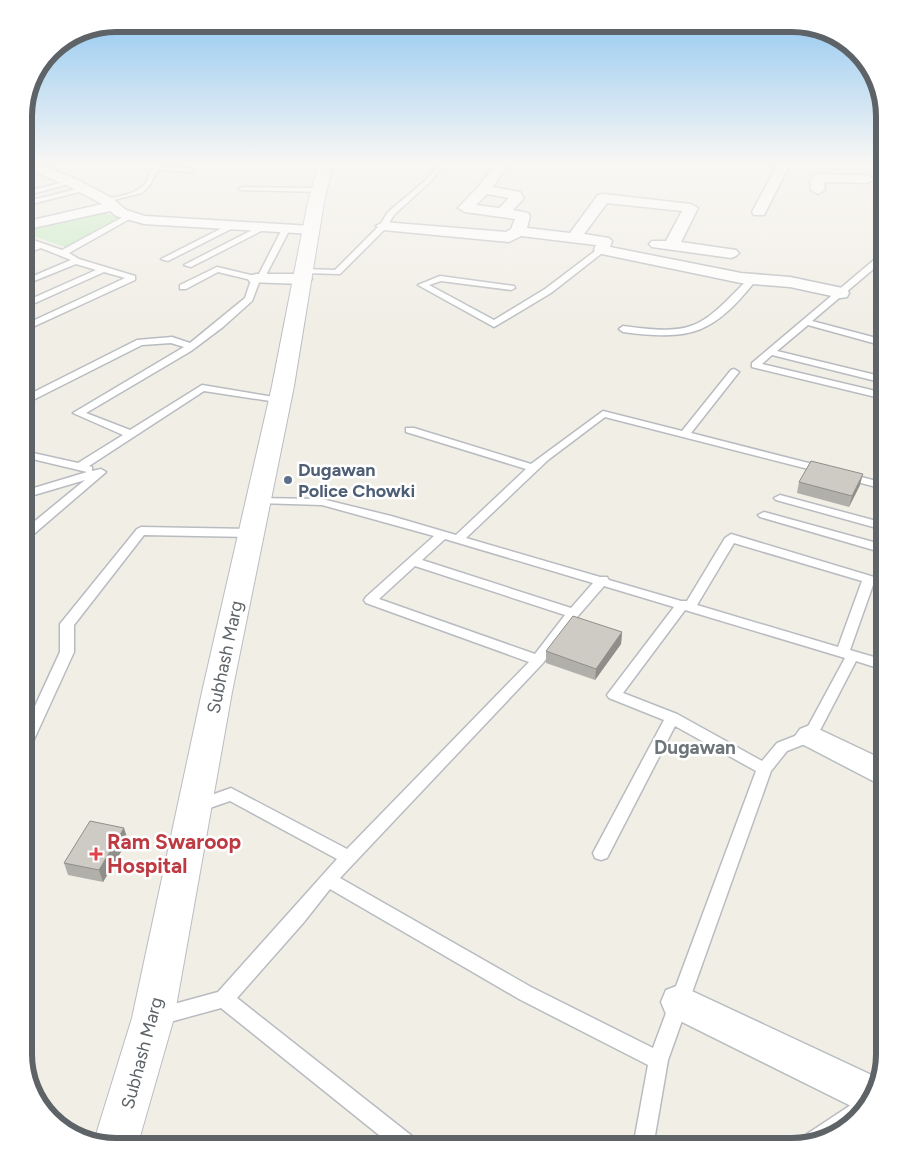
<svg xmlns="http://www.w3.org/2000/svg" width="908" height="1171" font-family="Figtree,sans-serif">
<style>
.green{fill:#c4eac1}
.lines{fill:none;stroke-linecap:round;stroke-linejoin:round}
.lane-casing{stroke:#b8bcc0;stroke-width:3}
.street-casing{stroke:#b8bcc0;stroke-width:3}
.secondary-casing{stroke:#b9bdc3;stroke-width:2}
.lane{fill:#fff;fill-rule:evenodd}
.street{fill:#fff;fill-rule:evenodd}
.secondary{fill:#fff;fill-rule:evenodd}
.wall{fill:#b1afa9}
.shaded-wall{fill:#908e8a}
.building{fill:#cecbc5;stroke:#908e8a}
.service-dot{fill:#5c6f8a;stroke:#fff;stroke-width:2}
.health-dot{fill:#e0444e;stroke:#fff;stroke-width:2}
.labels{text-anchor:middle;stroke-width:5;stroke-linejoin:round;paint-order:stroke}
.service-label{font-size:18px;font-weight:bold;fill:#4e5e75;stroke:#fff;text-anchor:start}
.street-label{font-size:18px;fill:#5d6367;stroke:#fff}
.neighbourhood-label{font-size:19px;font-weight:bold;fill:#6e7579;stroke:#fff}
.near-health-label{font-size:21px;font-weight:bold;fill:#be3a42;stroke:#fff;text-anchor:start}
.rim{fill:none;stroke:#5d6367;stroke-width:6}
</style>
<rect width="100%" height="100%" fill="#f1eee6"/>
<polygon class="green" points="101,211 117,218 65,247 24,233 24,230"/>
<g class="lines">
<g class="lane-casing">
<g id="lane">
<path d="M155,164H162L160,166L190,168L193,170L190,172L158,170L149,186L142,193L105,202V200C117,196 136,195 145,184C150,177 150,169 155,164Z"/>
<polygon points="439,164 445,164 430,182 394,215 386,228 340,274 302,273 302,269 305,269 335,270 380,225 388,212 426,180"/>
<polygon points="71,180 73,181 73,183 24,196 24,192"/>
<polygon points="85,187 88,189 87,190 24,206 24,202"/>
<polygon points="242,187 319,188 322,190 319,192 240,190 239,189"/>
<polygon points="130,213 133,213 133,217 69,253 79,259 135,276 135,280 24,331 24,325 125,278 104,272 24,308 24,302 96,270 76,264 24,285 24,280 71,260 41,248 24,254 24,249 34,245 24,242 24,237 62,250"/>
<polygon points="232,223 239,225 168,261 161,259"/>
<polygon points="260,226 267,228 191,267 184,265"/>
<polygon points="283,227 290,229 266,275 260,280 252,301 223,327 191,351 86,413 130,430 202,385 280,398 283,399 283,403 204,391 89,466 92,467 92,471 101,469 106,472 28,539 24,540 24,530 85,480 24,498 24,491 87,472 24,457 24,451 78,463 123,435 73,413 184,347 171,343 142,345 27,403 24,404 24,397 137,340 172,337 190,343 245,298 251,280 218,272 186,289 180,289 180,285 217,267 255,276 259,274"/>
<polygon points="599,248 606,250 551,293 494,327 418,285 440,276 514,286 515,288 511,290 441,281 429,285 494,320 545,289"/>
<polygon points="881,254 884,254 884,260 812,321 884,340 884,346 808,325 777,351 884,377 884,383 772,355 762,364 884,393 884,399 752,367 752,363"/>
<path d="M750,277L757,279C713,334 692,341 623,332L619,329L623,326C696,336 700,328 750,277Z"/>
<path d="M734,369L739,372L691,433L828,468L829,470L828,472L824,473L605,417L548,460L466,538L600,577H607L609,580L681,601H687L725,538L731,534L884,580V588L873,585L850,650L884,660V670L856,661L815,740L787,751L771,771L668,1060L653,1147H633L648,1065L519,999L330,889L304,922L237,998L417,1140L420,1147H394L221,1008L159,1025L152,1022L150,1016L152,1010L218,992L337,859L230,801L198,812L192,810L190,806L192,802L231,788L347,849L529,662L366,603L364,600L366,597L434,536L322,505L258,503L254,502L252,500L254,498L322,499L391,516L456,535L526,469L406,432V428H414L531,464L603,411L682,431L731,370ZM445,539L593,583L571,608L422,560ZM734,543L862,581L838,647L697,605ZM415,566L565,615L535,654L379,599ZM604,586L674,607L607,695L609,698L664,720L593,853L595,858L601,860L607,858L675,726L756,771L653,1048L531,987L340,878L543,663L578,616ZM685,610L845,658L805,732L777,743L762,761L677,714L623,693Z"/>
<polygon points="846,473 884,483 884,489 842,478 841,476"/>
<polygon points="780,495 884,523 884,530 776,500 774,498"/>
<polygon points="764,512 884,545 884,553 760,517 758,515"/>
<polygon points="141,527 251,529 257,533 251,537 144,535 74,625 74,652 31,746 29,750 24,751 24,730 60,652 60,624 137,529"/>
<polygon points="872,1091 874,1092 872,1100 843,1132 805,1143 807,1134"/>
</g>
</g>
<g class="street-casing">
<g id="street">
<polygon points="24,164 38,164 76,179 112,198 126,210 145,216 312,226 319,230 312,234 144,224 116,216 110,211 24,230 24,222 102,204 66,185 24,167"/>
<path d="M495,164H508L493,187L520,192L524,198L513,210L528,213L530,216L527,228L570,233L598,195L603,194L691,204L698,208L681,242L736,250L739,253L736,256L731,258L652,247L649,244L652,241H666L682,211L607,203L584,234L609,238L612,241L610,247L741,273L790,277L847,289L849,293L847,297L841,298L790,287L741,283L597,253L594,250L596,245L521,236L509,242L383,230L376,226L383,222L506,232L511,229L515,219L465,212L458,208L479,186ZM487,194L509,198L499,208L476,205Z"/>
<polygon points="778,164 790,164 764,215 754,215 752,212"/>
<polygon points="819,174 867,175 874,179 867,183 824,182 825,190 818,194 811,190 810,181 814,175"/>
<polygon points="256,274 304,274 312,279 304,284 250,282 248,279 250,276"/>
<polygon points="810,725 884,760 884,784 873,781 800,743 795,736 800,729"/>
<polygon points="679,985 878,1078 872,1100 862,1111 859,1110 666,1014 661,1002 666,990"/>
</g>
</g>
<g class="secondary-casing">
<polygon id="secondary" points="319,164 333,164 324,202 294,386 232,692 174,1018 137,1147 117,1147 94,1141 132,1018 202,692 272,386 308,202"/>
</g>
<use href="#lane" class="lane"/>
<use href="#street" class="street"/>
<use href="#secondary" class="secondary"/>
</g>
<g class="wall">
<polygon points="799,482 860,485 849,507 797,493"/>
<polygon points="622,632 621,644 595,680 546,663 546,651"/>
<polygon points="128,840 103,882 68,875 64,863"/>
</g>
<g class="shaded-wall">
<polygon points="863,474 860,485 849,507 852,496"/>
<polygon points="622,632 621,644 595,680 596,669"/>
<polygon points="124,828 128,840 103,882 99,870"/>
</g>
<g class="building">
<polygon points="811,461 863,474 852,496 799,482"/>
<polygon points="573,616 622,632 596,669 546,651"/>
<polygon points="90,821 124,828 99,870 64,863"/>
</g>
<linearGradient id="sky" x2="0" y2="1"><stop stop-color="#8ec6f1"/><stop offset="0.5" stop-color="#f9f7f4"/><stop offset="1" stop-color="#f9f7f4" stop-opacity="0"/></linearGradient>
<rect width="908" height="328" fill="url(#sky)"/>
<circle class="service-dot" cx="288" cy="480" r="5"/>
<path class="health-dot" d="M93.5 846.5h5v5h5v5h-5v5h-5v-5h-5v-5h5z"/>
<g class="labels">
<g class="service-label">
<text x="298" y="476">Dugawan<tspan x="298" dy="21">Police Chowki</tspan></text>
</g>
<g class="street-label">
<text transform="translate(225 657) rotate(-78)" y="6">Subhash Marg</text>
<text transform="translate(142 1053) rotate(-75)" y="6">Subhash Marg</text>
</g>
<g class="neighbourhood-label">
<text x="695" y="754">Dugawan</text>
</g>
<g class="near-health-label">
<text x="107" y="849">Ram Swaroop<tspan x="107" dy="24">Hospital</tspan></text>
</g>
</g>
<path d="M0 0H908V1171H0ZM116 32H792A84 84 0 0 1 876 116V1054A84 84 0 0 1 792 1138H116A84 84 0 0 1 32 1054V116A84 84 0 0 1 116 32Z" fill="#fff" fill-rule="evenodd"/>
<path class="rim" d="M116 32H792A84 84 0 0 1 876 116V1054A84 84 0 0 1 792 1138H116A84 84 0 0 1 32 1054V116A84 84 0 0 1 116 32Z"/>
</svg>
